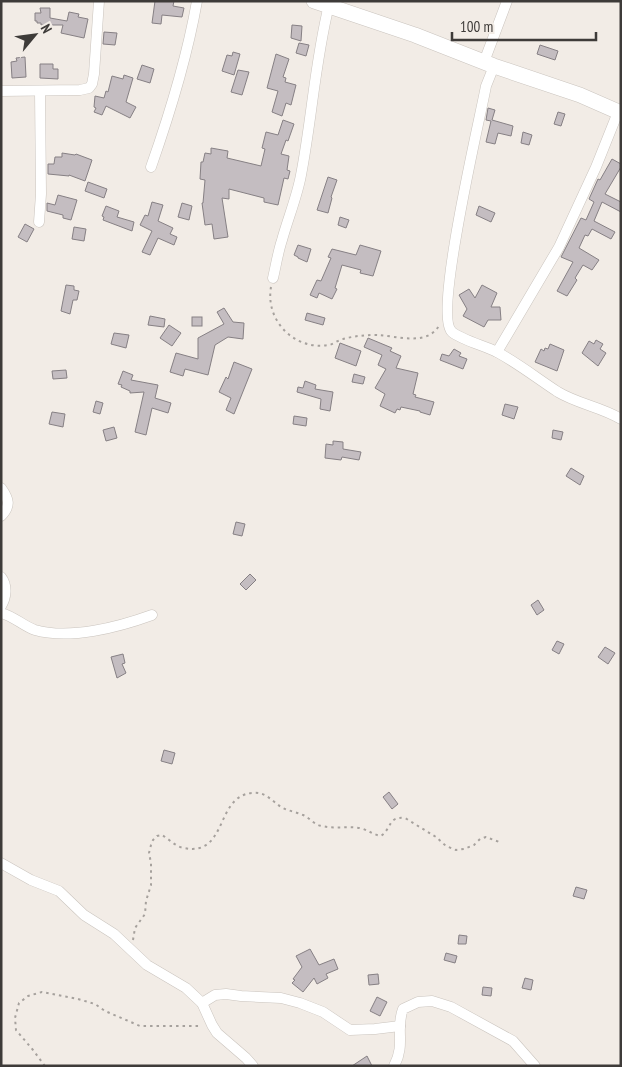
<svg xmlns="http://www.w3.org/2000/svg" width="622" height="1067" font-family="'PT Sans Narrow',sans-serif">
<style>
.building{fill:#c4bdc1;stroke:#868084}
.lines{fill:none;stroke-linecap:round;stroke-linejoin:round}
.street-casing{stroke:#cac4be;stroke-width:11}
.secondary-casing{stroke:#cac4be;stroke-width:16}
.path{stroke:#a6a19d;stroke-width:2;stroke-dasharray:2.5 4;stroke-linecap:butt}
.street{stroke:#fff;stroke-width:10}
.secondary{stroke:#fff;stroke-width:15}
</style>
<rect width="100%" height="100%" fill="#f2ece6"/>
<g class="building">
<polygon points="155,1 174,1 173,6 184,8 182,17 162,15 161,24 152,23"/>
<polygon points="40,8 50,8 50,18 67,21 69,12 79,14 78,17 88,19 84,38 61,33 63,25 41,25 41,23 37,23 37,21 35,21 35,13 41,13"/>
<polygon points="292,25 302,26 301,41 291,38"/>
<polygon points="104,32 117,33 115,45 103,44"/>
<polygon points="299,43 309,45 306,56 296,53"/>
<polygon points="540,45 558,51 555,60 537,54"/>
<polygon points="233,52 240,54 234,75 222,71 227,55 232,56"/>
<polygon points="276,54 289,59 283,77 286,78 285,82 296,85 291,105 286,103 282,116 272,112 278,91 267,88"/>
<polygon points="25,57 26,77 12,78 11,62 17,61 16,58"/>
<polygon points="40,64 53,64 53,69 58,69 58,79 40,78"/>
<polygon points="142,65 154,69 150,83 137,79"/>
<polygon points="238,70 249,72 242,95 231,92"/>
<polygon points="124,75 133,78 126,102 136,107 130,118 106,106 102,115 94,112 96,108 94,107 95,96 104,98 106,91 108,92 112,76 123,79"/>
<polygon points="488,108 495,110 492,120 513,126 511,136 498,133 495,144 486,142 491,121 486,120"/>
<polygon points="558,112 565,114 561,126 554,124"/>
<polygon points="283,120 294,124 288,141 286,140 281,154 289,156 287,170 290,171 288,179 284,178 278,205 264,202 264,198 229,189 229,199 222,198 228,237 214,239 212,224 205,225 202,203 203,203 205,180 200,179 201,162 203,162 205,153 211,154 211,148 228,151 227,158 261,166 265,149 262,148 266,132 278,135"/>
<polygon points="523,132 532,135 529,145 521,143"/>
<polygon points="62,153 75,155 76,154 92,160 85,181 69,175 69,176 48,174 48,164 54,164 55,157 62,157"/>
<polygon points="612,159 621,164 621,167 605,194 621,202 621,212 602,202 594,221 615,232 611,239 592,229 588,236 585,235 579,248 599,260 592,270 583,265 575,278 577,280 567,296 557,291 573,262 561,257 581,218 586,220 594,202 589,199 598,179 600,180"/>
<polygon points="328,177 337,180 331,197 332,198 328,213 317,210"/>
<polygon points="88,182 107,189 104,198 85,191"/>
<polygon points="58,195 77,200 71,220 63,218 63,215 47,211 47,203 55,205"/>
<polygon points="152,202 163,205 158,221 173,228 170,234 177,237 174,245 158,238 150,255 142,252 152,231 140,225 145,215 148,216"/>
<polygon points="182,203 192,206 189,220 178,217"/>
<polygon points="106,206 119,211 117,217 134,222 132,231 103,220 104,217 102,216"/>
<polygon points="479,206 495,213 491,222 476,215"/>
<polygon points="340,217 349,220 346,228 338,225"/>
<polygon points="25,224 34,229 27,242 18,237"/>
<polygon points="74,227 86,229 84,241 72,239"/>
<polygon points="298,245 311,249 307,262 298,258 298,257 294,255"/>
<polygon points="360,245 381,251 373,276 360,273 361,270 342,265 335,288 337,289 332,299 319,293 317,298 310,295 317,280 321,281 331,258 328,257 332,249 356,255"/>
<polygon points="66,285 74,286 74,290 79,291 77,300 73,300 70,314 61,311"/>
<polygon points="482,285 497,293 491,307 500,307 501,320 488,320 484,327 463,316 467,309 459,295 469,289 475,298"/>
<polygon points="224,308 233,322 244,323 243,339 228,337 215,345 208,375 185,369 183,376 170,372 176,353 198,359 198,338 224,324 217,312"/>
<polygon points="307,313 325,318 323,325 305,320"/>
<polygon points="150,316 165,319 164,327 148,325"/>
<rect x="192" y="317" width="10" height="9"/>
<polygon points="169,325 181,333 172,346 160,338"/>
<polygon points="114,333 129,335 126,348 111,344"/>
<polygon points="368,338 392,348 390,351 401,356 396,368 418,373 413,394 416,395 415,397 434,402 430,415 420,412 420,411 401,407 400,410 397,409 395,413 380,406 385,394 375,388 386,369 378,365 382,355 364,347"/>
<polygon points="596,340 603,344 600,349 606,353 598,366 582,353 589,341 594,344"/>
<polygon points="340,343 361,351 356,366 335,358"/>
<polygon points="550,344 564,350 557,371 535,362 541,349 544,351 545,348 548,349"/>
<polygon points="454,349 461,353 459,356 467,359 463,369 440,360 442,354 449,356"/>
<polygon points="234,362 252,369 234,414 226,410 231,398 219,392 226,377 228,379"/>
<polygon points="66,370 67,378 53,379 52,371"/>
<polygon points="123,371 133,375 131,380 158,385 155,398 171,403 168,413 152,408 146,435 135,432 144,392 130,393 130,391 121,387 122,385 118,384"/>
<polygon points="354,374 365,377 363,384 352,382"/>
<polygon points="305,381 316,385 315,389 333,392 330,411 320,409 321,399 297,392 298,387 303,388"/>
<polygon points="96,401 103,403 100,414 93,412"/>
<polygon points="505,404 518,407 514,419 502,415"/>
<polygon points="52,412 65,414 63,427 49,424"/>
<polygon points="294,416 307,418 306,426 293,424"/>
<polygon points="114,427 117,438 106,441 103,430"/>
<polygon points="553,430 563,432 561,440 552,438"/>
<polygon points="333,441 343,442 343,449 361,452 359,460 342,457 341,460 325,458 326,444 333,445"/>
<polygon points="571,468 584,476 580,485 566,476"/>
<polygon points="236,522 245,524 242,536 233,534"/>
<polygon points="250,574 256,580 246,590 240,584"/>
<polygon points="538,600 544,610 537,615 531,605"/>
<polygon points="557,641 564,644 559,654 552,650"/>
<polygon points="605,647 615,653 608,664 598,657"/>
<polygon points="123,654 125,663 122,664 126,673 117,678 111,657"/>
<polygon points="164,750 175,753 172,764 161,761"/>
<polygon points="389,792 398,804 392,809 383,797"/>
<polygon points="576,887 587,890 584,899 573,896"/>
<polygon points="459,935 467,936 466,944 458,944"/>
<polygon points="310,949 319,965 334,959 338,969 326,974 328,978 317,984 314,978 303,992 292,983 295,980 293,979 302,967 296,956"/>
<polygon points="446,953 457,956 455,963 444,960"/>
<polygon points="378,974 379,984 369,985 368,975"/>
<polygon points="525,978 533,980 531,990 522,988"/>
<polygon points="483,987 492,988 491,996 482,995"/>
<polygon points="377,997 387,1002 380,1016 370,1011"/>
<polygon points="367,1056 372,1066 352,1066"/>
</g>
<g class="lines">
<g class="street-casing">
<g id="street">
<polyline points="484,62 507,1"/>
<path d="M494,66L486,86C480,119 433,315 452,332C462,340 485,346 497,352C519,364 538,379 558,392C578,404 601,407 621,419"/>
<polyline points="1,91 80,90 89,88 92,84 94,74 99,1"/>
<path d="M151,167C170,113 187,58 197,1"/>
<polyline points="39,222 41,194 40,91"/>
<path d="M273,278C276,265 278,252 282,240C288,218 297,197 301,175C312,118 315,61 329,5"/>
<polyline points="497,352 559,247 596,167 618,112"/>
<path d="M1,488C9,499 11,506 1,516"/>
<path d="M1,577C8,586 6,598 1,606"/>
<path d="M1,613C14,616 23,626 35,630C70,640 119,627 152,615"/>
<polyline points="1,863 31,880 59,891 84,915 114,934 147,965 186,988 202,1003 212,1025 217,1033 246,1058 253,1066"/>
<polyline points="202,1003 215,995 226,994 241,996 281,998 300,1003 323,1012 350,1030 375,1029 400,1026"/>
<path d="M394,1066C406,1044 395,1029 403,1009L418,1002L432,1001L451,1007L513,1041L535,1066"/>
</g>
</g>
<g class="secondary-casing">
<polyline id="secondary" points="314,1 415,35 494,66 580,95 621,113"/>
</g>
<g class="path">
<path d="M271,287C265,321 295,351 329,345C334,344 338,340 343,339C354,336 365,335 377,335C398,336 428,347 440,324"/>
<path d="M133,940L135,928L145,914L146,901L151,885V863L149,853L151,845L153,840L157,836L162,835C169,839 176,847 184,848C228,857 215,796 252,793C265,791 272,801 281,807C288,811 296,812 303,815C310,818 314,825 322,826C334,829 347,826 360,828C368,830 374,835 381,836C392,828 388,816 405,818L436,837L446,846L456,850L464,849L474,845L480,839L486,837L502,843"/>
<polyline points="45,1066 33,1050 16,1030 15,1018 19,1003 28,996 42,992 78,999 95,1004 105,1011 140,1026 202,1026"/>
</g>
<use href="#street" class="street"/>
<use href="#secondary" class="secondary"/>
</g>
<rect width="622" height="1067" fill="none" stroke="#3e3b39" stroke-width="5"/>
<g transform="translate(35 35) rotate(61)" stroke="#f2ece6" stroke-width="4" paint-order="stroke">
<path d="M0-4L9 19L0 12L-9 19Z" fill="#3e3b39"/>
<text y="-8" font-size="14" font-weight="bold" text-anchor="middle" fill="#3e3b39">N</text>
</g>
<path d="M452 32v8h144v-8" fill="none" stroke="#3e3b39" stroke-width="2.5"/>
<text x="460" y="32" font-size="15" fill="#3e3b39" stroke="#f2ece6" stroke-width="4" paint-order="stroke">100 m</text>
</svg>
